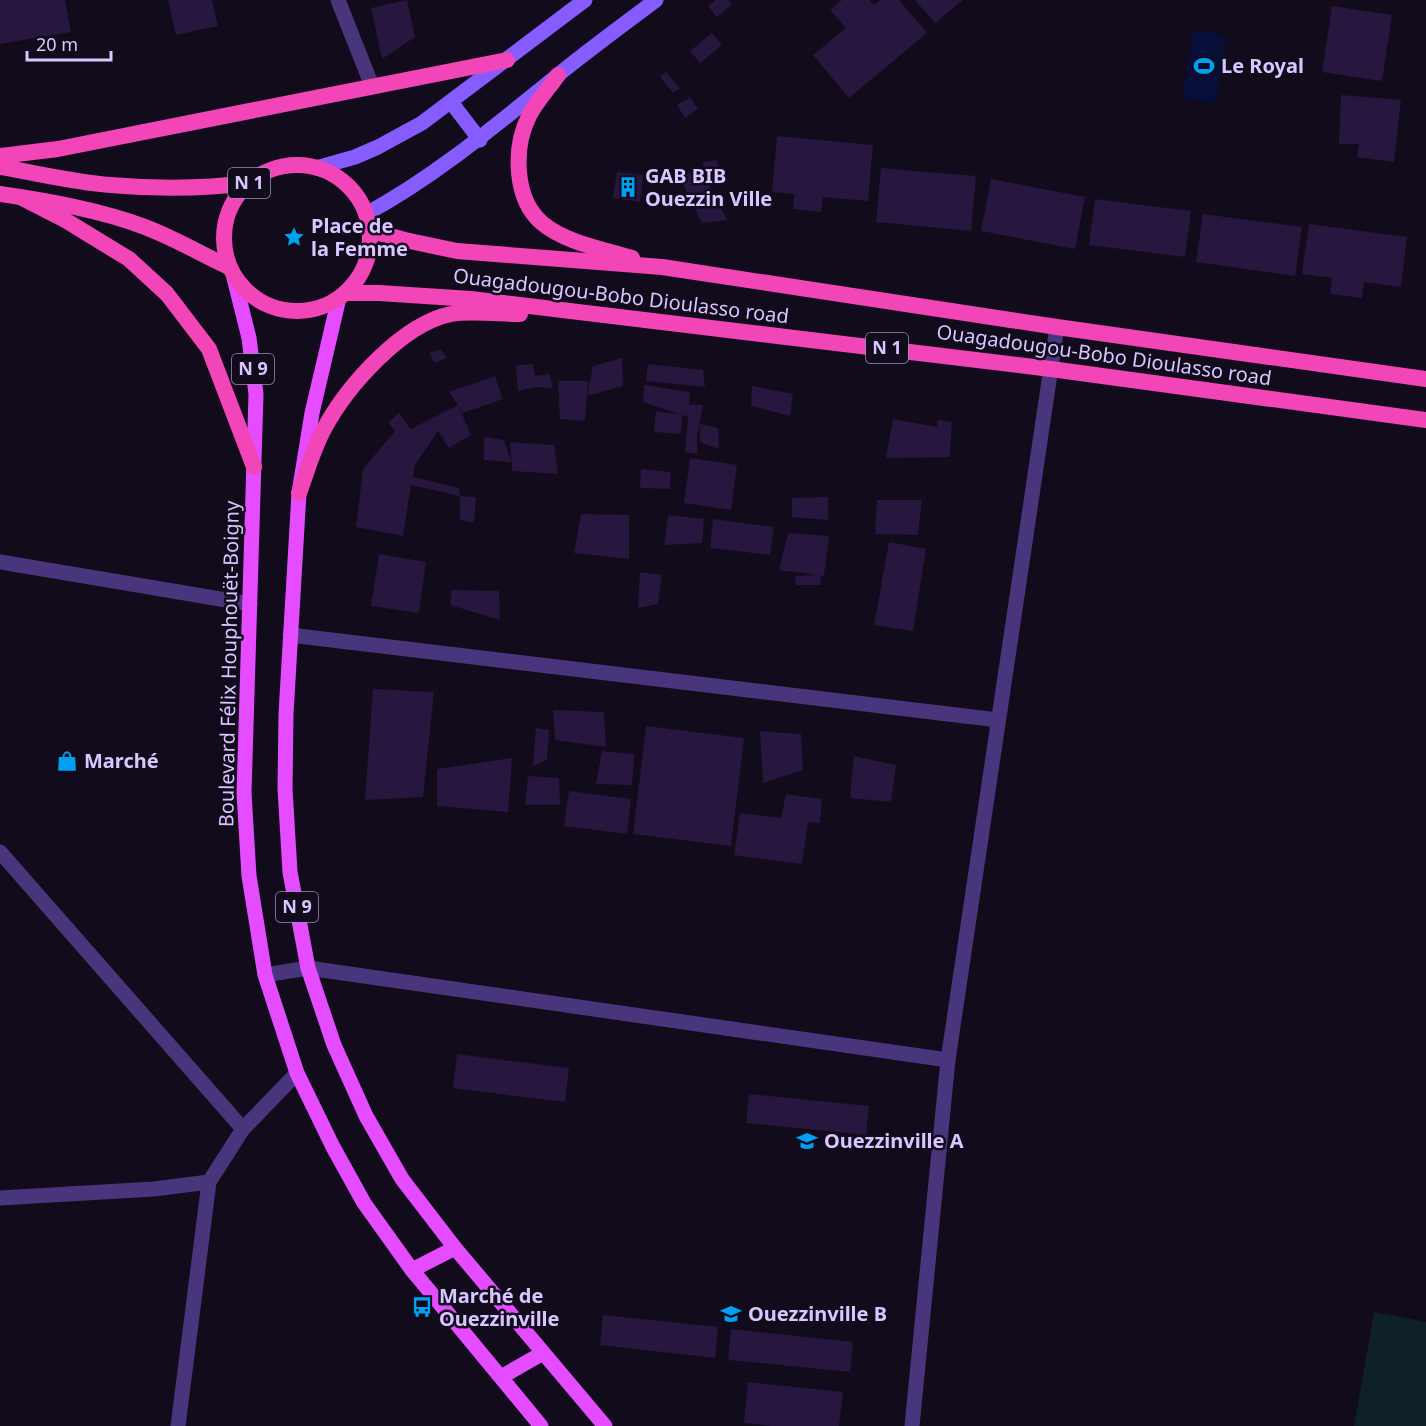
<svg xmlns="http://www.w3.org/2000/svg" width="1426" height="1426" font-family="'Noto Sans',sans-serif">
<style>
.green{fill:#0e2126}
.water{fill:#070e38}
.building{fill:#27163d}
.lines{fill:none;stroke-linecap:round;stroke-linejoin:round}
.minor{stroke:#48357c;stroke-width:15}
.secondary{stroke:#865cff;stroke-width:15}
.primary{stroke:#e64cff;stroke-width:15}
.trunk{stroke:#f246b8;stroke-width:16}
.labels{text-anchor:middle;stroke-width:5;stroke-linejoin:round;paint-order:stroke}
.shield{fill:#110b1c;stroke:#9d8dbb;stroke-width:1.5}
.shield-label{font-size:18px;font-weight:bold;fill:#d9c5ff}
.poi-label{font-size:20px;font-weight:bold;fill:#d9c5ff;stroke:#110b1c;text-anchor:start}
.street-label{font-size:20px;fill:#d9c5ff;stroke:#110b1c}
</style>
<rect width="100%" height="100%" fill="#110b1c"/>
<polygon class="green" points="1374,1312 1426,1322 1426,1426 1354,1426"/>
<polygon class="water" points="1193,30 1226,35 1216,103 1182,98"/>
<g class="building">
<polygon points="0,0 65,0 71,32 0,44"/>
<polygon points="168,0 212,0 218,26 176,35"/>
<polygon points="407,0 415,37 382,59 371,8"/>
<polygon points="716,0 728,0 732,4 717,17 708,6"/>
<polygon points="842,0 870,0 874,5 880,0 899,0 927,33 849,98 813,55 846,28 830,10"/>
<polygon points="915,0 963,0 935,23"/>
<polygon points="1332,6 1392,15 1382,81 1322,72"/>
<polygon points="712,33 722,45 700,63 690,51"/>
<polygon points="666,72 680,88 673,93 660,77"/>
<polygon points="1341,95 1401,100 1394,162 1357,157 1359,144 1339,144"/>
<polygon points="690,97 698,109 685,118 677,105"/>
<polygon points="777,136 873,145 868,201 823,197 821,212 793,209 794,194 772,192"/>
<polygon points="717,160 719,172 704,174 703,162"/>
<polygon points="699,167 703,173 727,220 702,223 680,178"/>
<polygon points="881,168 976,176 971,231 876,222"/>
<polygon points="617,172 643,175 640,202 613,198"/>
<polygon points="991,179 1085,197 1075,249 981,231"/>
<polygon points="1095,199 1191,211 1185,257 1089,245"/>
<polygon points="1203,214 1302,227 1295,276 1196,262"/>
<polygon points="1309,224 1407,237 1401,287 1364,282 1362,298 1330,294 1332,278 1302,274"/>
<polygon points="441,349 447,358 435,363 429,353"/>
<polygon points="622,358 623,386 587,396 593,366"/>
<polygon points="533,364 535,376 550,374 553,389 537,387 518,391 516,365"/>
<polygon points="648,364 703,370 705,387 646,381"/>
<polygon points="495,376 503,399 463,413 449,392"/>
<polygon points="558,381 588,381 585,421 560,419"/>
<polygon points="644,385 690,392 689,405 703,405 697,437 697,454 685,452 688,417 643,402"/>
<polygon points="752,386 793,394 790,416 751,406"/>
<polygon points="458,405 471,435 449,448 438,431 415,465 413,477 459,488 460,496 411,485 403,536 356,527 363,469 395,431 388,423 399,413 411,429"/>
<polygon points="656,411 682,415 681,434 654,432"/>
<polygon points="893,419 937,427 938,420 952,422 950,457 886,458"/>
<polygon points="700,424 718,428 719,449 700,442"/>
<polygon points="484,437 504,440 511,462 484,460"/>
<polygon points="510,442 554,445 558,474 512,471"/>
<polygon points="690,458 737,465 731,510 684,503"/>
<polygon points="641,469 671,472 670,489 640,488"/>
<polygon points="460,496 476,497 474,523 460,520"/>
<polygon points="828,497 828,520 792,517 792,498"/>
<polygon points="877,500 922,500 918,535 875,534"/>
<polygon points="581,514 629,515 629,559 574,553"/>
<polygon points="668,515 704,519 702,543 664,545"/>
<polygon points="713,519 774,527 770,555 710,548"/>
<polygon points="788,533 829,536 824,576 779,570"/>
<polygon points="889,542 926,549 913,631 874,625"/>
<polygon points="379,554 426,562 419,613 371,606"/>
<polygon points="640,572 662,575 658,604 638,608"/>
<polygon points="820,575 821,585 796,585 795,576"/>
<polygon points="452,590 499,591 500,620 450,605"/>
<polygon points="373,689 434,692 423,797 365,800"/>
<polygon points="553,710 604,712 606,747 555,740"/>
<polygon points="646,726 744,738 731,846 633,834"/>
<polygon points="536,728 549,730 547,760 533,766"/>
<polygon points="760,731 801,734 803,770 763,783"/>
<polygon points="602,751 634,754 632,785 596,784"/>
<polygon points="854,756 896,765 891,802 850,798"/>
<polygon points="512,758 508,812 437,806 437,769"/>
<polygon points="528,776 559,778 560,805 525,805"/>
<polygon points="569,791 631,799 627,834 564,826"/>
<polygon points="786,794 822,799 820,823 808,822 802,864 734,855 740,813 781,818"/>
<polygon points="457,1054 569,1068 565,1102 453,1088"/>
<polygon points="749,1094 869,1106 866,1135 746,1123"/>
<polygon points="603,1315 718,1327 715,1358 600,1345"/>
<polygon points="731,1329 853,1342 850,1372 728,1360"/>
<polygon points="748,1382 843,1392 839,1426 770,1426 744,1423"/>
</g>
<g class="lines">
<g class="minor">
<polyline points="338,0 372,86"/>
<polyline points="0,562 250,604"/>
<polyline points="290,635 998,720"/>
<polyline points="0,852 243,1129"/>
<polyline points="265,975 308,968 948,1060"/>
<polyline points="0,1198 154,1189 209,1182"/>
<polyline points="178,1426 209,1182 243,1129 297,1073"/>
<polyline points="912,1426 948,1060 1057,327"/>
</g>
<g class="secondary">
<polyline points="451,102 480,140"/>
<polyline points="316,168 355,157 378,147 422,123 585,0"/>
<path d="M366,214C436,176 496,125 558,75C590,49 623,25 656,0"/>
</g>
<g class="primary">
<polyline points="233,274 249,338 256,394 244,793 249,876 265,975 297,1073 333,1147 364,1203 412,1270 541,1426"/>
<polyline points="339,298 312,413 299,493 286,714 285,789 290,872 308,968 334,1045 366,1116 402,1179 455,1248 605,1426"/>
<polyline points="412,1270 455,1248"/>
<polyline points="501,1377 543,1353"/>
</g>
<g class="trunk">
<path d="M558,75C549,88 536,102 529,116C513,148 514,199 542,223C566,243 603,249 632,258"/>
<polyline points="0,156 58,149 507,60"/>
<circle cx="297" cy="238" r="73"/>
<path d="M0,167C36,173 73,182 110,185C157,189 202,189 248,183"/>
<path d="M0,194C48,201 100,210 145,227C174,238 201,254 229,267"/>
<polyline points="20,197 65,220 129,259 167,294 209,349 254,467"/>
<polyline points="372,231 405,240 457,251 662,267 1057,327 1426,379"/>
<polyline points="346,293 379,293 471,299 1051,369 1426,420"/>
<path d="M299,493C307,472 313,449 324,429C347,386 402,324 451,314C469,310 501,314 520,314"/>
</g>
</g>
<defs>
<g id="stadium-bare" transform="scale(1.62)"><path d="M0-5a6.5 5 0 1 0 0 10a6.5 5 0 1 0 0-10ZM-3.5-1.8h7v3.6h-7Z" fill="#00a1f0" stroke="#110b1c" stroke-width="2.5" paint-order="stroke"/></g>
<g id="building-bare" transform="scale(1.62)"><path d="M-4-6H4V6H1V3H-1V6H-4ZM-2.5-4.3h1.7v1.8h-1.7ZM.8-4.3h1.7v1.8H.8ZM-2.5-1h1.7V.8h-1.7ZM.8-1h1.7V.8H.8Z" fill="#00a1f0" stroke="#110b1c" stroke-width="2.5" paint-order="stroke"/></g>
<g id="sight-bare" transform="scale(1.62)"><path d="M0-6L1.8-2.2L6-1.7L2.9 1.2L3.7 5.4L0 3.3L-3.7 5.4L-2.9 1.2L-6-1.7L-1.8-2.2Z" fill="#00a1f0" stroke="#110b1c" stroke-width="2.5" paint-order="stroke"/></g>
<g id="shop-bare" transform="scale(1.62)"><path d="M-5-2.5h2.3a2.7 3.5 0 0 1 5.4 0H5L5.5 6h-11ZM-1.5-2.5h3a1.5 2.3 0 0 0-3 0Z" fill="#00a1f0" stroke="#110b1c" stroke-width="2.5" paint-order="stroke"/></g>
<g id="school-bare" transform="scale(1.62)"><path d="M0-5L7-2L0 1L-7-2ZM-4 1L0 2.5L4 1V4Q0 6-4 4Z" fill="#00a1f0" stroke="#110b1c" stroke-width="2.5" paint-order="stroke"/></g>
<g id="bus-bare" transform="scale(1.62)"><path d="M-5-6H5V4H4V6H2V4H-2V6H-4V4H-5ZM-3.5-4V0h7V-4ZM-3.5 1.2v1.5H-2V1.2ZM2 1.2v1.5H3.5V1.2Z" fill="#00a1f0" stroke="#110b1c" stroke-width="2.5" paint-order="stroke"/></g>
</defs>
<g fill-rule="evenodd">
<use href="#stadium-bare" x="1204" y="66"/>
<use href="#building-bare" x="628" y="187"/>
<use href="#sight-bare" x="294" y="237"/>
<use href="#shop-bare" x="67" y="761"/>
<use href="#school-bare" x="807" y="1141"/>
<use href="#bus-bare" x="422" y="1307"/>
<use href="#school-bare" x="731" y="1314"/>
</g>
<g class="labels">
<g class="shield">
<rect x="228" y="168" width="42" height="30" rx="4.5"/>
<rect x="866" y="333" width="42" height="30" rx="4.5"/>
<rect x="232" y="354" width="42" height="30" rx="4.5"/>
<rect x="276" y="892" width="42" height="30" rx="4.5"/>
</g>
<g class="shield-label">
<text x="249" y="189">N 1</text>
<text x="887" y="354">N 1</text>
<text x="253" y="375">N 9</text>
<text x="297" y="913">N 9</text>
</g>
<g class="poi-label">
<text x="1221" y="73">Le Royal</text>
<text x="645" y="183">GAB BIB<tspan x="645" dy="23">Ouezzin Ville</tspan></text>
<text x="311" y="233">Place de<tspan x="311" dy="23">la Femme</tspan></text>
<text x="84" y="768">Marché</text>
<text x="824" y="1148">Ouezzinville A</text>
<text x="439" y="1303">Marché de<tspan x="439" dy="23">Ouezzinville</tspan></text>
<text x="748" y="1321">Ouezzinville B</text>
</g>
<g class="street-label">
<text transform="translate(621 296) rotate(7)" y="7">Ouagadougou-Bobo Dioulasso road</text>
<text transform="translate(1104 355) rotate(8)" y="7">Ouagadougou-Bobo Dioulasso road</text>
<text transform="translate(229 664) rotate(-89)" y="7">Boulevard Félix Houphouët-Boigny</text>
</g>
</g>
<path d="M27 51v9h84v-9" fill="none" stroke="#d9c5ff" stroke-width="3"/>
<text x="36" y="51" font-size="18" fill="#d9c5ff" stroke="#110b1c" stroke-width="4.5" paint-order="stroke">20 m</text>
</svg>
